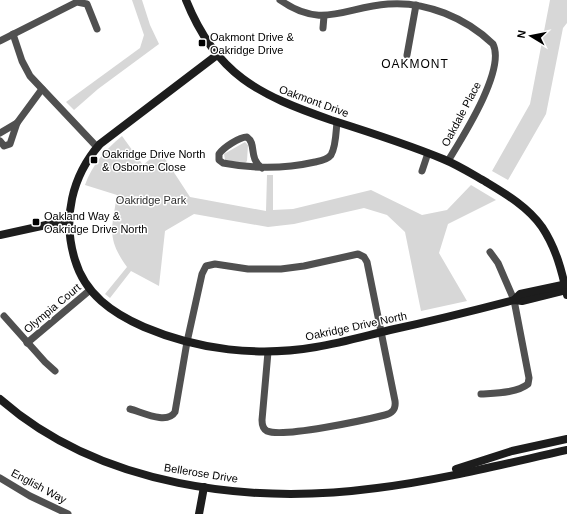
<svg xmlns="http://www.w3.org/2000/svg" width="567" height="514" font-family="Arial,sans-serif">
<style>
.green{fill:#d7d7d7}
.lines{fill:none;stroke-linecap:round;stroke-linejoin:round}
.street{stroke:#505050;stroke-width:7}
.secondary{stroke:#1d1d1d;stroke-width:8}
.poi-dot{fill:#000;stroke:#fff;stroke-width:1.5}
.labels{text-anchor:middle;stroke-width:3;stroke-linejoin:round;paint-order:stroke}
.poi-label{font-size:11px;fill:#000;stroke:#fff;text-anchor:start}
.street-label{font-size:11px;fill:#000;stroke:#fff}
.park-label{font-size:11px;fill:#2e2e2e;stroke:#fff}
.neighbourhood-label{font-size:12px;letter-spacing:1px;fill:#000;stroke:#fff}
</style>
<rect width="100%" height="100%" fill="#fff"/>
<g class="green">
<polygon points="132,0 142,0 150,25 159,44 98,89 74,110 66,102 140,48 144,35"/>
<polygon points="550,0 567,0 567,23 563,28 546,114 508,180 492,171 530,104"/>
<path d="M122,136L143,165L160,151L190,197L266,211L267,175H273V210L293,209L371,190L422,215L447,210L471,185L496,200L448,224L439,253L467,301L421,311L405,232L387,215L364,208L294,224L268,227L194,214L165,231L159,286L131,271L110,298L105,294L127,267C106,238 112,228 117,195L85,185C92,165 105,150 122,136Z"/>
<polygon points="245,142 248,145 247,161 245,163 225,160 224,154"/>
</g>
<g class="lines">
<g class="street">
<path d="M280,0C322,30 345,7 388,4C426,1 466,18 493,44C506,70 462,138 448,161"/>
<polyline points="323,28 324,16"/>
<polyline points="13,34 22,61 30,76 97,147"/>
<polyline points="0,41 77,2 87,4 97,29"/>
<polyline points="407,55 416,5"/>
<polyline points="0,133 17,123"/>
<polyline points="0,141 4,146 10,144 17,123 42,89"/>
<path d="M262,168C248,158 257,144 247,137C239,137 223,148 219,154V160L223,163C254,169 284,169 315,162C320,161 327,160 331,155C336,147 336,131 337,122"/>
<polyline points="422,171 428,153"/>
<polyline points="4,316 45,362 55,371"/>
<polyline points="27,343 90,290"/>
<path d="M481,394C495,393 517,393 528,384L529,378L514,300L498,263L490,252"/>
<path d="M130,409C142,412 167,425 175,412L187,342L202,274L206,266L215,264L248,269H281L304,266L358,254L364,257L367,262L395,401C396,409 393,413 385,415C365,420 283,438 267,431C263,429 262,424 262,420L268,352"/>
<polyline points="0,478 30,496 68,514"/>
</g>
<g class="secondary">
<path d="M186,0C216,75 259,95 331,120C369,132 407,144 443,159C458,165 472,174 486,182C506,194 528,207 542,227C556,248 562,271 567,295"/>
<path d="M217,55L100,144C72,176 62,218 75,260C85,294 112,313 144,327C198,350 258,357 316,347C341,343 365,336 390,330C431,321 472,311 514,300L522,301L567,290"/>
<polyline points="0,235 69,220"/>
<polyline points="514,300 520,294 567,284"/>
<path d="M0,399C100,487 250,505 377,488C441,480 504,464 567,450"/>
<polyline points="456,469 512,451 567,439"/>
<polyline points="199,514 204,487"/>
</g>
</g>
<g class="poi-dot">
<rect x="198" y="39" width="8" height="8" rx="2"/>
<rect x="90" y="156" width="8" height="8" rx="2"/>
<rect x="32" y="218" width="8" height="8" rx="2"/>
</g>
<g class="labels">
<g class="poi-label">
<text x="210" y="41">Oakmont Drive &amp;<tspan x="210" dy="13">Oakridge Drive</tspan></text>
<text x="102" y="158">Oakridge Drive North<tspan x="102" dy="13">&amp; Osborne Close</tspan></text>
<text x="44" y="220">Oakland Way &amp;<tspan x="44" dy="13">Oakridge Drive North</tspan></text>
</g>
<g class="street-label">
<text transform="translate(314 101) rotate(20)" y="4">Oakmont Drive</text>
<text transform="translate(461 114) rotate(-62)" y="4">Oakdale Place</text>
<text transform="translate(52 308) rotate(-40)" y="4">Olympia Court</text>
<text transform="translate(356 326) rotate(-12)" y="4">Oakridge Drive North</text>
<text transform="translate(201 473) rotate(9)" y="4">Bellerose Drive</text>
<text transform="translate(39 486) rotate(28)" y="4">English Way</text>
</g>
<g class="park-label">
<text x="151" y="204">Oakridge Park</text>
</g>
<g class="neighbourhood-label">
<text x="415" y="68">OAKMONT</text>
</g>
</g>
<g transform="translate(531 36) rotate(280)" stroke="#ffffff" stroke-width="3" paint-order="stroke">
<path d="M0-3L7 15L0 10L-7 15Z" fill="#000000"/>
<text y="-6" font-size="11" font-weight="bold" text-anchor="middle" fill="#000000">N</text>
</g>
</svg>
